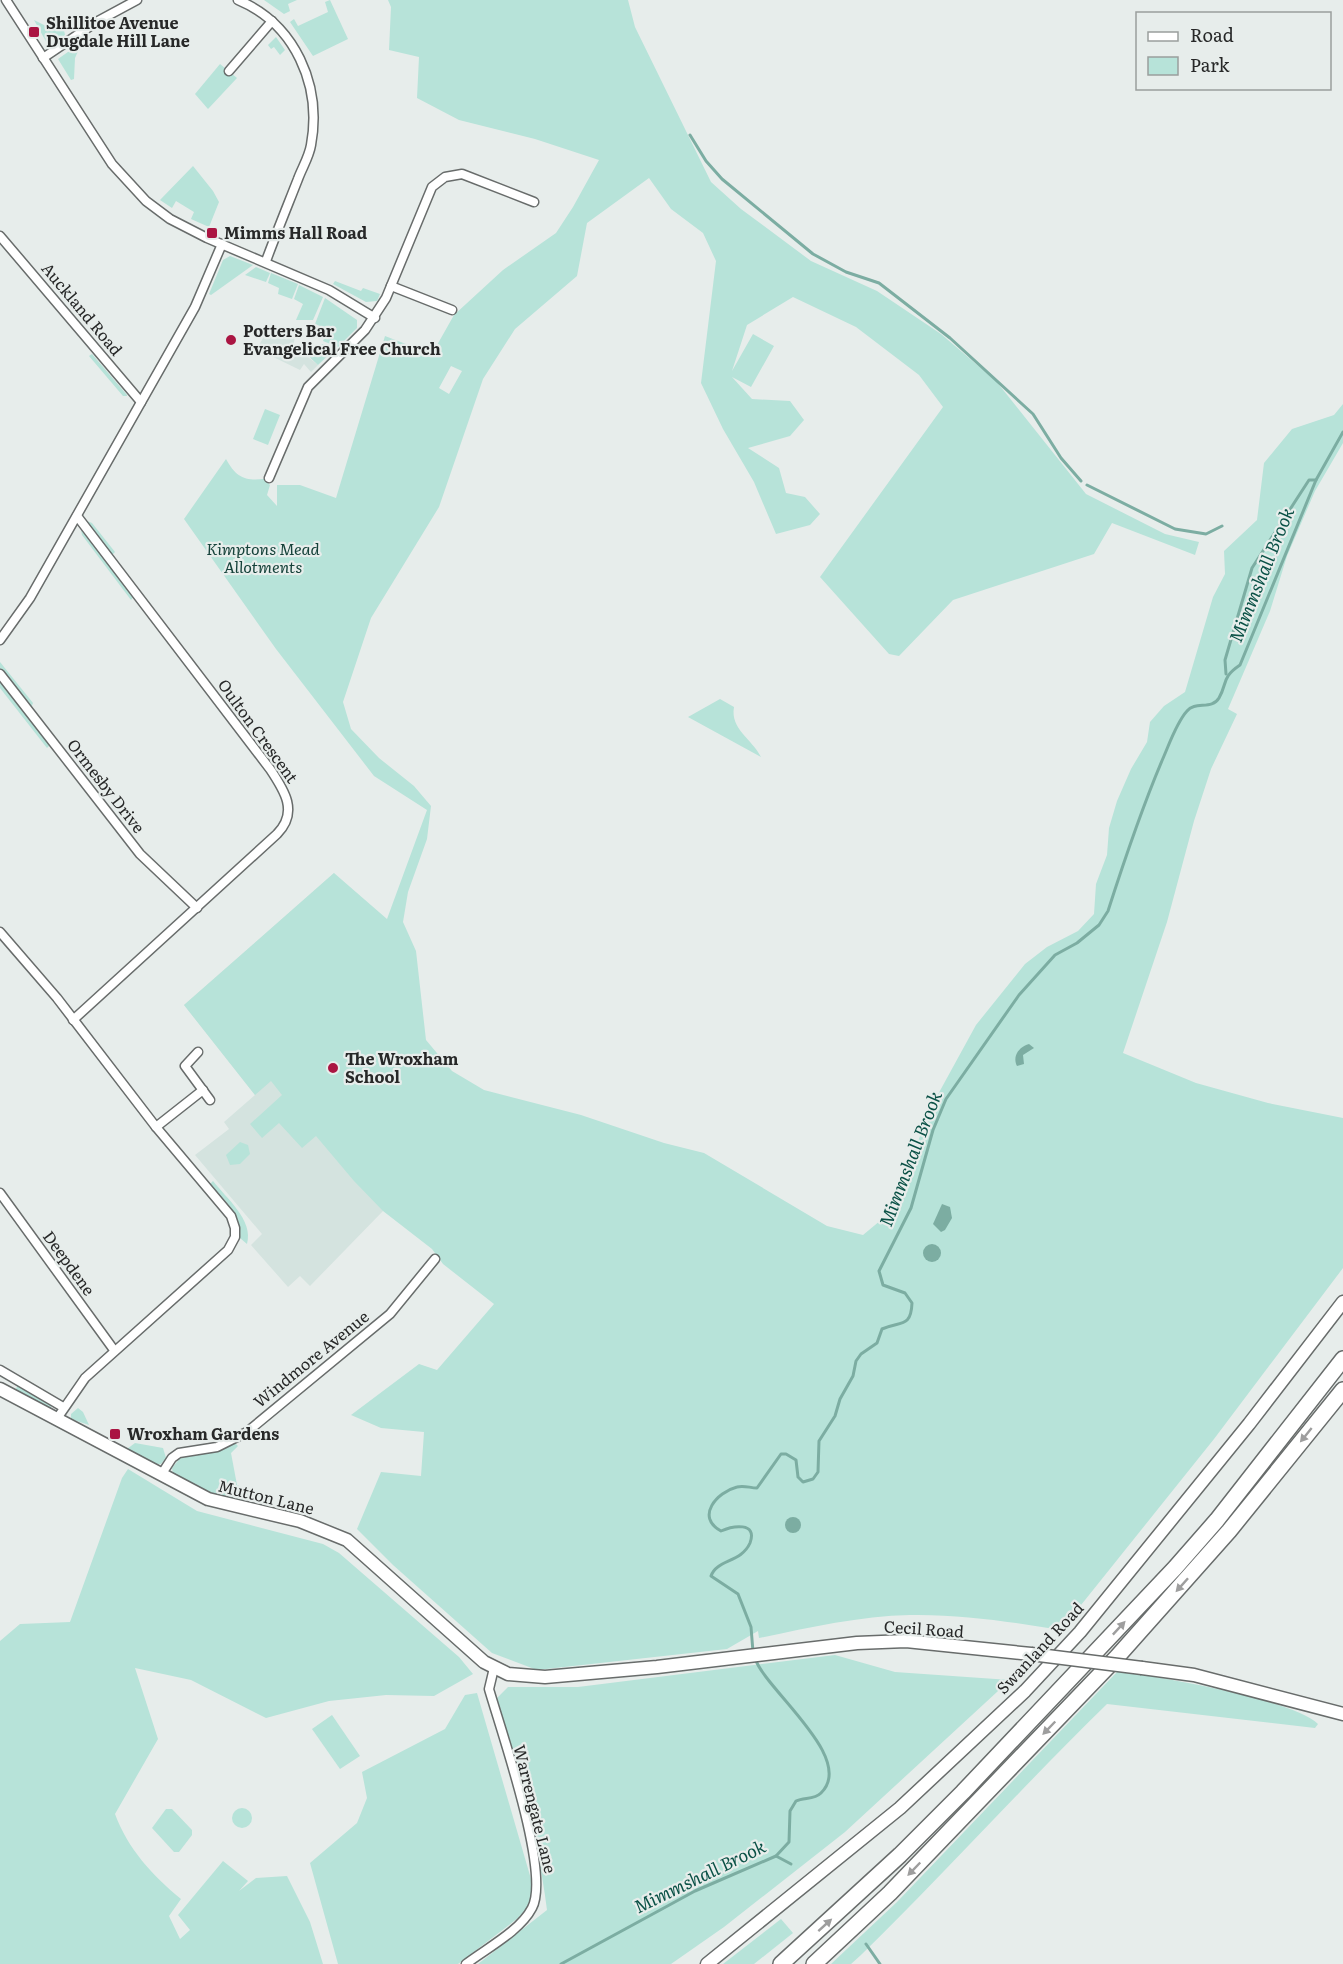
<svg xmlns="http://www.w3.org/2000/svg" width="1343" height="1964" font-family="Literata,serif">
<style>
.built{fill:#d4e3df}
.green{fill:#b7e3d9;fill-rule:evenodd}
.water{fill:#7cada2}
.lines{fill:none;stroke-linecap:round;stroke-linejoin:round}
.stream{stroke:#7cada2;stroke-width:3}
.street-casing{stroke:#686c6b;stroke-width:11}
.secondary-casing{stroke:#686c6b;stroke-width:15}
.highway-casing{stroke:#686c6b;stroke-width:18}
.street{stroke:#fff;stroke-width:8}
.secondary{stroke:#fff;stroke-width:12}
.highway{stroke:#fff;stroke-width:15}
.secondary-bridge-casing{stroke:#686c6b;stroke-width:15;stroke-linecap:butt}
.secondary-bridge{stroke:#fff;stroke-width:12}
.oneway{fill:#9e9e9e}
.poi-dot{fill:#aa1542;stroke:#e7edeb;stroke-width:2}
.labels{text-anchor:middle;stroke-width:4.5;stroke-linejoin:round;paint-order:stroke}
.poi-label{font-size:16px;font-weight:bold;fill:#272828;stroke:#e7edeb;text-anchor:start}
.street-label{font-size:16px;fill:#272828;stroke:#e7edeb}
.park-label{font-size:16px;font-style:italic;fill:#15423a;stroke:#e7edeb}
.water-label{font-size:18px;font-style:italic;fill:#0a5146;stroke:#e7edeb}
</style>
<rect width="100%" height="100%" fill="#e7edeb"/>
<g class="built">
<polygon points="269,327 295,338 293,345 318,365 311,372 304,364 300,370 257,349"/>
<polygon points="334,873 383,1211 310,1286 300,1276 288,1287 251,1245 262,1234 195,1155 229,1129 224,1122 255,1095 184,1005"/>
</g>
<g class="green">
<polygon points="257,0 297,0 288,4 290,11 284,14 264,0"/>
<polygon points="330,0 348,39 313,56 290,22 294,19 298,26 328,12 325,2"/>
<path d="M388,0H628L635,27L711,182L741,209L811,261L877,291L941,334L996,381L1086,494L1165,534L1199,542L1195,555L1112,523L1094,554L953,600L899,656L889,654L820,577L943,407L919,375L856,327L793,297L747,325L732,371L753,334L774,346L751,387L732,377L752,399L790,401L804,420L790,436L748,448L779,468L786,493L805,497L820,514L810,525L776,534L754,482L723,429L701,383L716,261L703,233L671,209L649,178L587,223L577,276L515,329L483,379L439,507L371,618L343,702L351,729L379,758L414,786L431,806L427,839L408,892L403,922L416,951L426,1040L452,1071L484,1090L581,1115L664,1143L704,1153L827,1226L863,1235L887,1215L936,1098L976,1025L1025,964L1047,947L1078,931L1094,914L1096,884L1107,855L1109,828L1117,801L1131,769L1147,742L1150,722L1164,706L1185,692L1213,597L1225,574L1224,551L1257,520L1264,463L1292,429L1334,415L1343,404V443L1315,491L1287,556L1270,611L1228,709L1237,714L1211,769L1194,821L1167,922L1123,1053L1196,1083L1268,1103L1343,1118V1268L1214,1439L1061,1630C1011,1622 961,1614 910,1615C859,1616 808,1628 759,1638L758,1631L727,1649L537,1670L492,1653L393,1565L357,1529L381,1472L421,1476L424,1432L381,1428L351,1415L419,1364L437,1370L494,1304L443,1264L432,1249L383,1211L354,1181L316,1136L302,1148L279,1123L262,1138L250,1124L282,1095L271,1081L255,1095L184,1005L334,873L387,919L427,810L374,776L276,649L184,519L226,459C236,477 244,481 264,479L270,485L267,495L277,506V485H300L336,498L385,336L432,354L454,315L503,270L556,233L573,207L599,160L535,139L459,120L417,98L419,57L389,50L391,7ZM451,366L462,371L449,394L439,388Z"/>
<polygon points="34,20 50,28 64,30 65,35 48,45"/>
<polygon points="276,37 285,50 280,55 274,47 271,49 268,45"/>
<polygon points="82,42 75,58 74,79 71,80 58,59"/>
<polygon points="220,64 237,78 208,109 195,94"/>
<polygon points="193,166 213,191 219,202 209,227 191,219 194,212 176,201 172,208 160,200"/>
<polygon points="230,256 253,265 211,295 209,294 223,260"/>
<polygon points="256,267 270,273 266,282 245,275"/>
<polygon points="271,273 298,284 292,299 278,294 279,288 268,283"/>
<polygon points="335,281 361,291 363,288 380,294 377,301 366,302 333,284"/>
<polygon points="299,285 323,297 313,320 296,320 303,304 294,299"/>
<polygon points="325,298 357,320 357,328 338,347 323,341 328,329 315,324"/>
<polygon points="322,344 335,349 318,365 304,352 317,356"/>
<polygon points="92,354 127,395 127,396 123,396 89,356"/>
<polygon points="265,409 280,415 268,445 253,439"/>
<polygon points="85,520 92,523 115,552 112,555"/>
<polygon points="81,530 134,596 131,600 82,535"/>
<polygon points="0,662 33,703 31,708 0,668"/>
<polygon points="0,682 50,745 47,748 0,688"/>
<path d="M720,699L734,707C730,729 752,739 761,757L688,717Z"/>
<polygon points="240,1142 248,1145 250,1154 240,1164 230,1165 226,1155"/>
<path d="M213,1181C226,1198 254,1220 247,1244L240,1238C243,1215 223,1199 210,1184Z"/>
<polygon points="18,1385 51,1405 51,1410 14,1392"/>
<polygon points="78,1408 83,1412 89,1425 71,1419 71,1414"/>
<polygon points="135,1443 163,1448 166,1458 161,1464 154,1464 127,1449"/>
<polygon points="235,1443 238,1446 231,1453 237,1485 250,1491 244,1503 218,1498 173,1474 172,1468 180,1458 214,1452"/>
<path d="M128,1469L197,1511L323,1544L339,1553L459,1657L473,1674L434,1696L386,1695L329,1701L266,1718L191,1680L135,1668L158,1739L115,1814C128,1849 152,1875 181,1899L169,1916L180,1939L190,1930L178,1915L223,1861L248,1881L239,1891L256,1878L287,1876L310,1922L323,1964H0V1641L20,1624L70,1622L122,1478Z"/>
<path d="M835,1655L895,1672L1010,1680L845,1832L724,1927L671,1964H478L547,1910C538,1838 518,1769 496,1699L508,1687H578Z"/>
<path d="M1118,1671C1159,1677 1292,1699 1318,1724L1315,1728L1107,1704C1023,1786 945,1873 861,1955L851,1964H831L897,1902Z"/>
<polygon points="477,1693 533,1886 530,1904 518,1918 458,1964 338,1964 310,1863 357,1823 367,1798 362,1772 445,1729 465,1695"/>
<polygon points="332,1715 360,1756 340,1769 312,1729"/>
<circle cx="242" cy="1818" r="10"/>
<polygon points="166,1809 172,1809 192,1830 192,1835 179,1852 174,1852 152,1828"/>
<polygon points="781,1919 793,1933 754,1964 723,1964"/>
</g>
<g class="water">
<path d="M1029,1044L1034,1048L1023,1055L1024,1064L1017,1066C1012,1056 1019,1047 1029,1044Z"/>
<polygon points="942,1204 950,1207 952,1218 945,1230 941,1232 933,1224"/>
<circle cx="932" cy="1253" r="9"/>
<circle cx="793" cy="1525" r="8"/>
</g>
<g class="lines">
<g class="stream">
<polyline points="690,135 706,161 722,179 813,254 846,272 879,283 950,338 1033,414 1061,458 1081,481"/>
<polyline points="1087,485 1175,529 1206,534 1222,526"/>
<polyline points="1226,674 1225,660 1252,568 1309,480 1316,480"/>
<path d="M753,1652L751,1627L738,1594L711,1576C717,1559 741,1563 750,1543C758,1521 732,1526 721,1531C695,1517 717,1492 737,1487C744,1485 750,1488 757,1488L781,1454H786L796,1460L798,1477L803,1482L813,1479L818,1472L819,1441L835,1416L840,1399L853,1376L856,1361L861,1354L877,1343L882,1329C901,1321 911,1328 912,1303L905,1293L883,1285L879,1271L911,1208L933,1130L946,1099L1019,995L1055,955L1077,943L1099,925L1108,911C1125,858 1142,807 1164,756C1170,742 1177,722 1187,711C1195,701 1212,710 1219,698C1228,682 1221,678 1240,665L1316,480L1343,432"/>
<polyline points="776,1856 791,1864"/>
<polyline points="866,1944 880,1964"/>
<path d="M561,1964L695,1891L776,1856L789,1842L790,1811L796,1801C804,1797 814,1800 821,1793C857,1758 764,1689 755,1658"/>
</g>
<g class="street-casing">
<g id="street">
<polyline points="6,0 112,164 146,201 170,219 207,238 329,290 375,318"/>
<path d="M238,0C295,24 322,85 311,145C309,157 302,168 298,179C287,207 276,234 266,261"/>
<polyline points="43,58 98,21 137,0"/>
<polyline points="229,71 272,21"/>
<polyline points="0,236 141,402"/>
<polyline points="391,286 452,310"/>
<polyline points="269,478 308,387 365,330 386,298 432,187 445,177 462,174 534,202"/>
<polyline points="0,640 30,598 195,307 222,244"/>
<polyline points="0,674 140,854 197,908"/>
<polyline points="0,932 57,998 156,1127 231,1216 235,1228 235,1237 228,1250 85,1378 56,1420"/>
<path d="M73,1020L277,834C299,812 284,790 270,769L77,516"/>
<polyline points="198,1052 185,1066 210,1100"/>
<polyline points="156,1127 203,1090"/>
<polyline points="0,1193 114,1350"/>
<polyline points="0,1370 63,1407"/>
<polyline points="161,1475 172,1458 179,1453 217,1447 247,1432 390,1314 435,1259"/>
<path d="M466,1964C487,1948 520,1931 532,1908C551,1873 501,1731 489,1689L494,1668"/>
</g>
</g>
<g class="secondary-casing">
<g id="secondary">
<polyline points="0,1389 208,1499 300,1521 347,1540 484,1662 508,1674 545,1677 657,1667 857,1643 906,1641 1031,1654"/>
<polyline points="1142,1668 1194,1675 1343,1714"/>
<polyline points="707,1964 900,1808 1025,1691 1080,1632 1249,1424 1343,1302"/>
</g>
</g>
<g class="highway-casing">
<g id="highway">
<polyline points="781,1964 900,1855 963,1792 1175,1568 1217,1520 1343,1359"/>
<polyline points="814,1964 890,1893 1117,1657 1229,1531 1343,1390"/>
</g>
</g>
<use href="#street" class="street"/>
<use href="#secondary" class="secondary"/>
<use href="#highway" class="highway"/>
<g class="secondary-bridge-casing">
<polyline id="secondary-bridge" points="1031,1654 1142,1668"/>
</g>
<use href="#secondary-bridge" class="secondary-bridge"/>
</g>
<defs><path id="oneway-solid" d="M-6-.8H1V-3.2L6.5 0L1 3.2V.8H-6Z" transform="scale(1.5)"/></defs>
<g class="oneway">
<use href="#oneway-solid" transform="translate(1306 1435) rotate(129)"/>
<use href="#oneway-solid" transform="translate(1182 1585) rotate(132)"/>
<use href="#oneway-solid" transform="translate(1119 1628) rotate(-47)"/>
<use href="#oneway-solid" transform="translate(1049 1728) rotate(134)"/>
<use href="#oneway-solid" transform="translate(914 1869) rotate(134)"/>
<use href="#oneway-solid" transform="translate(825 1925) rotate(-42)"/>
</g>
<g class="poi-dot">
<rect x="28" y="26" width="12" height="12" rx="3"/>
<rect x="206" y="227" width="12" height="12" rx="3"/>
<circle cx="231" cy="340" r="6"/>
<circle cx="333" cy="1068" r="6"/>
<rect x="109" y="1428" width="12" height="12" rx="3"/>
</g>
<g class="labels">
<g class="poi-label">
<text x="46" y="29">Shillitoe Avenue<tspan x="46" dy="18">Dugdale Hill Lane</tspan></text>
<text x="224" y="239">Mimms Hall Road</text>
<text x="243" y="337">Potters Bar<tspan x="243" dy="18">Evangelical Free Church</tspan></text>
<text x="345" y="1065">The Wroxham<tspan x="345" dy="18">School</tspan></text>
<text x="127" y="1440">Wroxham Gardens</text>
</g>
<g class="street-label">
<text transform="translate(82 309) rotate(50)" y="6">Auckland Road</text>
<text transform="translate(258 731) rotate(54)" y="6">Oulton Crescent</text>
<text transform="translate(106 786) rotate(52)" y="6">Ormesby Drive</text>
<text transform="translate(69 1263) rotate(54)" y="6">Deepdene</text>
<text transform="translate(311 1359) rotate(-39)" y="6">Windmore Avenue</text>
<text transform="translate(266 1497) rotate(14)" y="6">Mutton Lane</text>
<text transform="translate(924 1629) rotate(4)" y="6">Cecil Road</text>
<text transform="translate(1040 1648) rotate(-47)" y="6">Swanland Road</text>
<text transform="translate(535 1809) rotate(76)" y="6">Warrengate Lane</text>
</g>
<g class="park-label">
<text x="263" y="555">Kimptons Mead<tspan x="263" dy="18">Allotments</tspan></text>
</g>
<g class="water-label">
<text transform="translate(1262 575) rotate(-68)" y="6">Mimmshall Brook</text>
<text transform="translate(911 1159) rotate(-69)" y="6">Mimmshall Brook</text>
<text transform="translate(700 1877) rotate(-26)" y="6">Mimmshall Brook</text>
</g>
</g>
<rect x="1136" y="12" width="195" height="78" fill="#e7edeb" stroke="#9a9e9d" stroke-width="1.5"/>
<rect x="1148" y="32" width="30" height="9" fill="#ffffff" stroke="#9a9e9d" stroke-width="1.5"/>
<text x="1190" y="42" font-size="18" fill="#272828">Road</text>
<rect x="1148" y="57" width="30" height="18" fill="#b7e3d9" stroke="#9a9e9d" stroke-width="1.5"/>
<text x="1190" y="72" font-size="18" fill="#272828">Park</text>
</svg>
